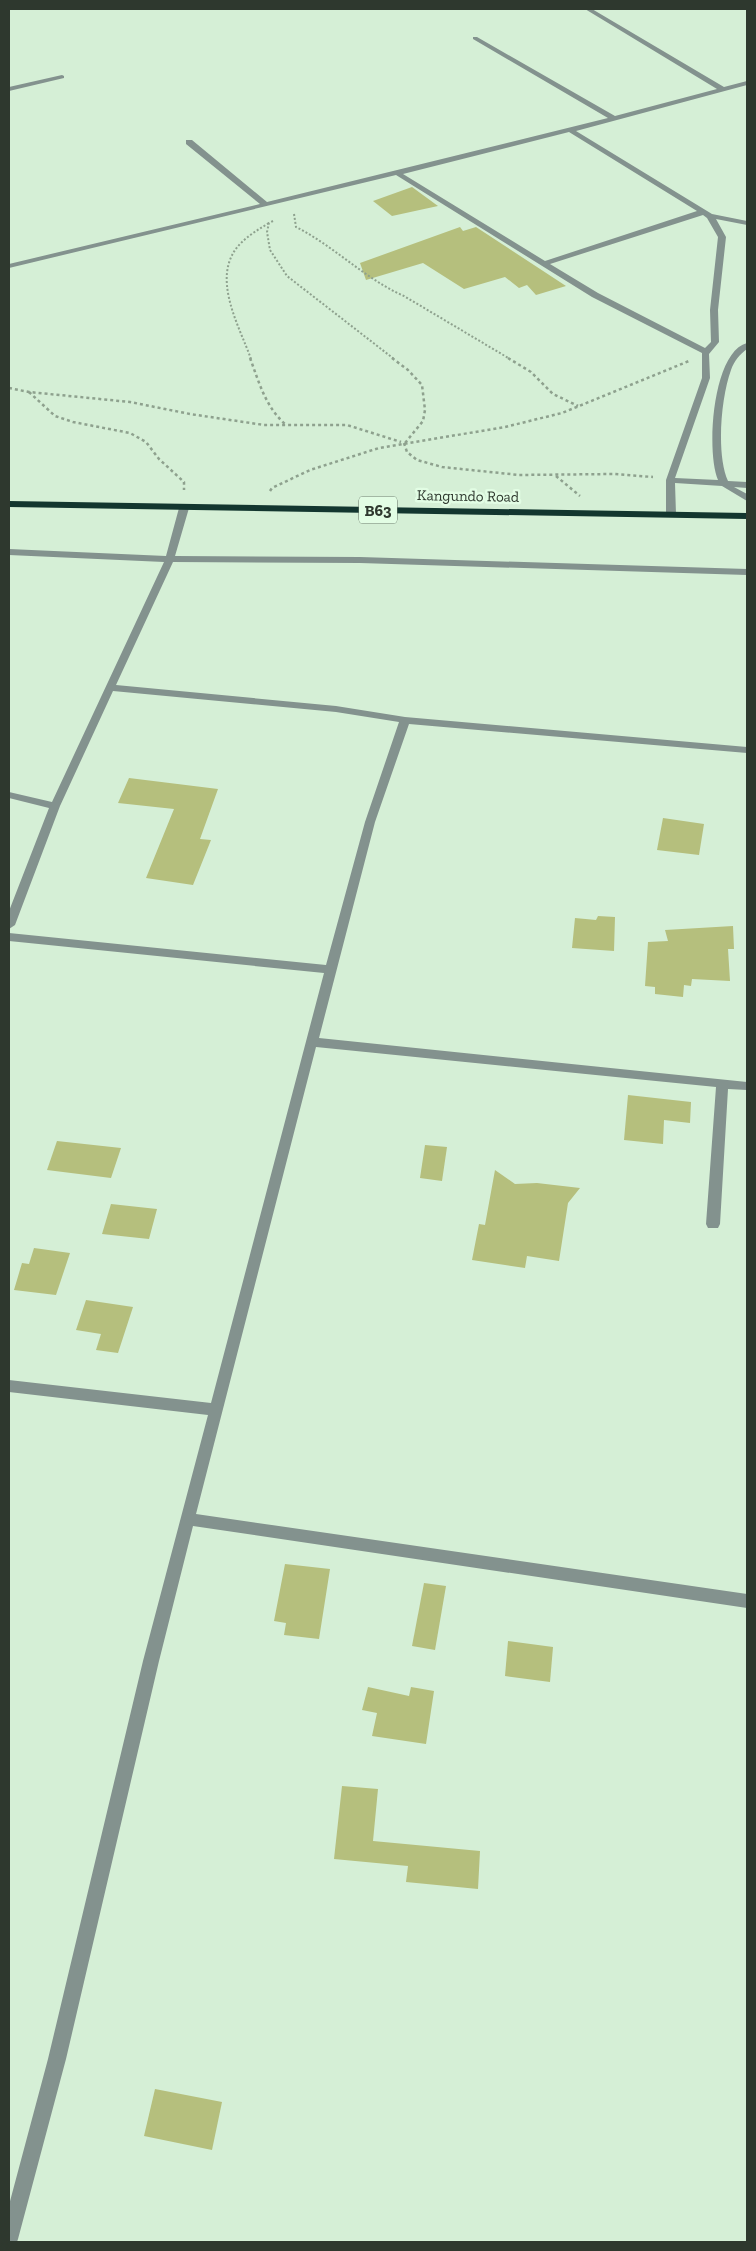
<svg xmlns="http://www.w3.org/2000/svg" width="756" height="2251" font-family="'Zilla Slab',serif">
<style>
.building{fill:#b5bf7d}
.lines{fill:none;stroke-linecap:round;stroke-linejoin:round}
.path-far1{stroke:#8ea18e;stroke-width:2;stroke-dasharray:2 2;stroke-linecap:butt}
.path{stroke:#8ea18e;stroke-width:2.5;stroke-dasharray:3 3;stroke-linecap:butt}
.minor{fill:#83928e;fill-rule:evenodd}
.highway{fill:#13362f;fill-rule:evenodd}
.labels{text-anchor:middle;stroke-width:5;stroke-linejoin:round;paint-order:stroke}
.far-street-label{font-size:15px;fill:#2e382e;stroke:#e2fde4}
.shield{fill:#e2fde4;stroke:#647365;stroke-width:1}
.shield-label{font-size:16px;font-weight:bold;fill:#2e382e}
</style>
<rect width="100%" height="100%" fill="#d5efd6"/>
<g class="building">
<polygon points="412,187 438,206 392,216 373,201"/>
<polygon points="460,227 463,231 476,227 566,286 536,295 527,285 519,288 505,277 464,289 423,263 366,280 360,263"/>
<polygon points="129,778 218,789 200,839 211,840 193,885 146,878 174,809 118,803"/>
<polygon points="663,818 704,824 699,855 657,850"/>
<polygon points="598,916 615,917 614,951 572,948 575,918 596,920"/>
<polygon points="733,926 734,949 728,949 730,981 692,979 691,986 684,985 683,997 655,994 655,987 645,986 648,942 668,941 665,930"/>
<polygon points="628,1095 691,1102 690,1123 664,1120 663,1144 624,1140"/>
<polygon points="57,1141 121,1148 111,1178 47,1170"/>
<polygon points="425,1145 447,1147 442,1181 420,1178"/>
<polygon points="495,1170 515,1184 537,1183 580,1188 568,1203 559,1261 527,1256 525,1268 472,1260 479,1224 485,1225"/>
<polygon points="111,1204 157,1209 149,1239 102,1234"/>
<polygon points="34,1248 70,1253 56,1295 14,1290 22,1263 29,1264"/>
<polygon points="86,1300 133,1307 118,1353 96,1350 101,1334 76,1330"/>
<polygon points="285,1564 330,1569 319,1639 284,1635 286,1623 274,1621"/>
<polygon points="424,1583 446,1586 435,1650 412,1646"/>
<polygon points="508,1641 553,1647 550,1682 505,1676"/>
<polygon points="368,1687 409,1696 411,1687 434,1691 426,1744 372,1736 377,1713 362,1710"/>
<polygon points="342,1786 378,1789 373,1841 480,1851 478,1889 406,1882 408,1866 334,1859"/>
<polygon points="155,2089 222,2102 212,2150 144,2136"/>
</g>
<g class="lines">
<g class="path-far1">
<path d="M294,214L296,227C334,246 365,279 404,296L510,359"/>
<polyline points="273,221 269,223 267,232 270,250 287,276 394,359"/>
<path d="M251,359C239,325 209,275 241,243C249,235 259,229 269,223"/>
</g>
<g class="path">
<path d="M250,358C259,382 265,406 285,424"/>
<polyline points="392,358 408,370 422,385 425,410 423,421 405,443"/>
<polyline points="508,358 531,372 553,394 578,406"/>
<polyline points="9,388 29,392 130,402 190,414 264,425 347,425 401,442"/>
<polyline points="29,392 55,416 73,422 130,433 146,442 159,459 184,482 184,490"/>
<polyline points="404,443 407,452 417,460 442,467 519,475 615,474 653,477"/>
<polyline points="556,476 580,496"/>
<polyline points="270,491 272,488 310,470 379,448 505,427 562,413 689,361"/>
</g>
<g class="minor">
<path d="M585,9H592L724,87L747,81V85L576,131L712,214L747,221V225L716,219L726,237L718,310L719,342L709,354L710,378L675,478L718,480C706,453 712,352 747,343V349C740,354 734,361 731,370C721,397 716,455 728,481L747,482V488L734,487L747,494V501L722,486L675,483L676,514L671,517L666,514V480L702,378V353L592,297L396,175L9,268V264L260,204L186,144V140H192L267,202L608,118L473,39V37H477L615,116L717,89ZM569,132L697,211L545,261L403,174ZM703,215L707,218L718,237L710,310L711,342L705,348L598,293L550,264Z"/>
<polygon points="62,75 64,76 64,78 9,91 9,87"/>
<polygon points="184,505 189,508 175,556 360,557 747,569 747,575 360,563 173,562 116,685 336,706 405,717 747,747 747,753 409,724 375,822 319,1038 747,1082 747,1090 728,1089 720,1224 718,1228 708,1228 706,1224 716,1087 316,1047 196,1514 747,1594 747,1608 193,1526 159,1661 66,2059 18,2239 17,2242 9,2242 9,2205 48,2059 143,1661 208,1415 9,1392 9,1380 211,1403 324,973 9,941 9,933 326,965 365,822 399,722 336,712 113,691 60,806 15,925 9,929 9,911 49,808 9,798 9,792 52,802 164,562 9,555 9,549 166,556 179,508"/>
</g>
<polygon class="highway" points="9,501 747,513 747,519 9,507"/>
</g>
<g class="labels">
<g class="far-street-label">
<text transform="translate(468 496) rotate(1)" y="5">Kangundo Road</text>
</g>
<rect class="shield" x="359" y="496.5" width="38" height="27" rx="4"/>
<g class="shield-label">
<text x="378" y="516">B63</text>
</g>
</g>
<rect width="756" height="2251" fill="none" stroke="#2e382e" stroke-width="20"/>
</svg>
